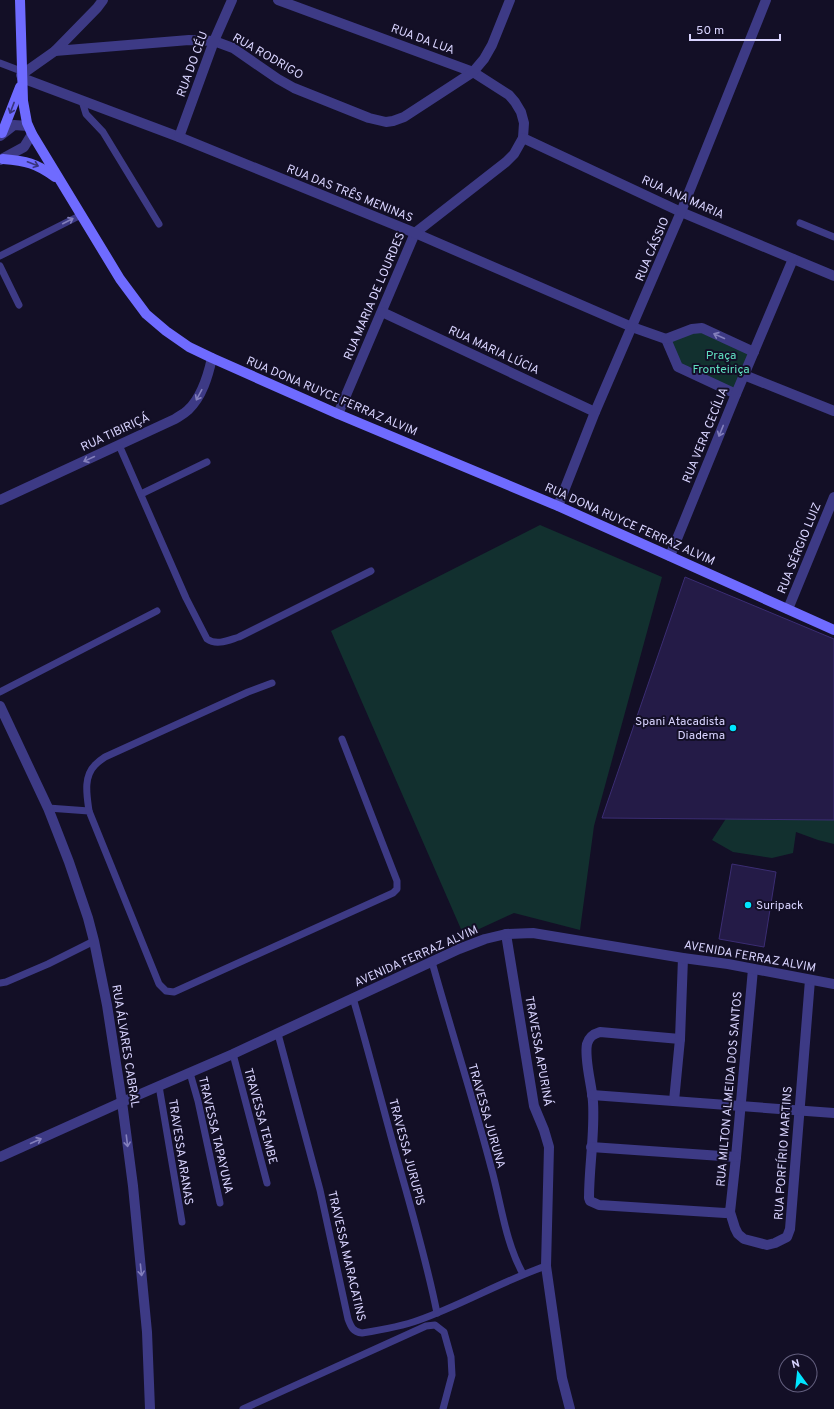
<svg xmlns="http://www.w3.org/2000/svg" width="834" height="1409" font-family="Overpass,sans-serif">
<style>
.green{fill:#12302f}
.building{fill:#241b47;stroke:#3b2d73}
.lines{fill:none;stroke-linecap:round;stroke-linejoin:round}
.service{stroke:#3d3a85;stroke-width:7}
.minor{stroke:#3d3a85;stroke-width:10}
.tertiary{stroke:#3d3a85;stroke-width:10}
.secondary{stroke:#6f6bff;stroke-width:10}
.oneway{stroke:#38347d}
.oneway2{stroke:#837fbc}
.poi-dot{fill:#00e5ff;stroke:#130f26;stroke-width:1.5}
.labels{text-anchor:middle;stroke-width:4;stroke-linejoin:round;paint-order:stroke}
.street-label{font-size:12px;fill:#d9d4ff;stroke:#130f26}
.park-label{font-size:12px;fill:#5fe0c0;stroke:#130f26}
.poi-label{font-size:12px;fill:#d9d4ff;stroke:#130f26;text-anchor:end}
</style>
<rect width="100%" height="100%" fill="#130f26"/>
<g class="green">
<polygon points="692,329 754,352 736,394 681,369 666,339"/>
<polygon points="540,525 662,577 594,826 580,930 514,913 464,936 331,631"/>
<polygon points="740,797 834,814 834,844 818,840 796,832 793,853 772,858 733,852 712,840"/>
</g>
<g class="building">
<polygon points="685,577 834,639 834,820 602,818"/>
<polygon points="732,864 776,872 764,947 719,939"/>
</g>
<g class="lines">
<g class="service">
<polyline points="0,63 21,71"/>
<polyline points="82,101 86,114 103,132 159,224"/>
<polyline points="800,223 834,237"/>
<polyline points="0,256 81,215"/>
<polyline points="0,266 19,305"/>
<path d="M119,445L186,598L207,639C217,646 229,640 239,637L371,571"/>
<polyline points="141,494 207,462"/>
<polyline points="0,692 157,611"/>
<polyline points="48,808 89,811 159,984 166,991 174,992 393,893 397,889 397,881 342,739"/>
<path d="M89,811C87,796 83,777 95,765C98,762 102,759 105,757L248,692L272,683"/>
<path d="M432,962C451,1030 473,1098 491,1167C501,1202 505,1242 523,1274"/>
<polyline points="0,983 6,982 48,964 94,941"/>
<path d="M353,998C368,1049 381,1100 395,1151C410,1205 426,1258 437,1313"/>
<path d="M278,1034L320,1190L348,1319C351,1327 353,1332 362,1333C381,1330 400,1327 419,1320C462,1305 502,1281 546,1266"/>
<polyline points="233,1054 267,1183"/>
<polyline points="190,1073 198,1101 220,1203"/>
<polyline points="159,1086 182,1222"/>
<polyline points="243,1409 426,1326 435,1325 444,1332 451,1357 452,1375 443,1409"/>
</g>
<g class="minor">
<polyline points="278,0 473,72 509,95 515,102 521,112 524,123 523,138 514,154 506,162 415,233 338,414"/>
<polyline points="55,51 189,40 214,41 233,48 278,79 294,88 369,118 386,122 393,121 404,117 473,72 484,59 492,45 510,0"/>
<polyline points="21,75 55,51 97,8 103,0"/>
<polyline points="22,78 179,137 415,233 632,327 666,339"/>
<polyline points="179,137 214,41 232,0"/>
<polyline points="523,138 681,212 834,276"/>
<polyline points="382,312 595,412"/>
<polyline points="666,339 678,367 736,394"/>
<polyline points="666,339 692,329 702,328 754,352"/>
<polyline points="744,375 834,411"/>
<path d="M0,500L175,419C179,416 184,414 188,410C202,397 208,376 212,358"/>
<polyline points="558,506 595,412 681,212 766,0"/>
<polyline points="670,556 736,394 793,259"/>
<polyline points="788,609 834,497"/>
<polyline points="0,706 48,808 69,862 88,918 94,941 107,1005 122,1102 133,1186 147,1332 150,1409"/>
<polyline points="506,934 534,1106 544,1130 549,1147 546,1266 562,1378 570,1409"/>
<polyline points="753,969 736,1157 730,1212 735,1228 738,1234 744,1239 767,1245 775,1243 787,1237 790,1229 810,980"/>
<path d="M680,1039L600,1032C593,1034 589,1037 587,1044C584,1060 592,1085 593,1102C595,1134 589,1166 589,1198L590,1201L599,1205L725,1213L730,1212"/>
<polyline points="592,1095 834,1113"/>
<polyline points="674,1101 680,1039 683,958"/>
<polyline points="591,1147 736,1157"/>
<polyline points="0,1157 122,1102 233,1054 459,949 485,939 506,934 533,933 683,958 728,964 834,984"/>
</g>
<g class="tertiary">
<polyline points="0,136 14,125 28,126"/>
<polyline points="0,160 24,147 32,134"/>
</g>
<g class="secondary">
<polyline points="20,0 23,101 27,123 32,134 120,279 146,314 166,331 189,347 212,358 338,414 558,506 834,630"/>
<polyline points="2,133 20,87"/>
<path d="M3,159C26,161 36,163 55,177"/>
</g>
</g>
<defs><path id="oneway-shaft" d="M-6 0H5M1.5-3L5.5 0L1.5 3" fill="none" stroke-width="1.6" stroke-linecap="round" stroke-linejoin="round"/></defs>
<g class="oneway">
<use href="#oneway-shaft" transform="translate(12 108) rotate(111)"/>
<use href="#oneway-shaft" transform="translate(33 164) rotate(21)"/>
</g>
<g class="oneway2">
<use href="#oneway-shaft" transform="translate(68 221) rotate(-27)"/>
<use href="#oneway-shaft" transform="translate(719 336) rotate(-156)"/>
<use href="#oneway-shaft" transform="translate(199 395) rotate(118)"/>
<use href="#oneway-shaft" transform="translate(721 431) rotate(112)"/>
<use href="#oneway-shaft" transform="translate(89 459) rotate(155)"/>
<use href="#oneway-shaft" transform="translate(36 1141) rotate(-24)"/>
<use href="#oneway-shaft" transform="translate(127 1141) rotate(83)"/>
<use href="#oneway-shaft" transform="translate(141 1270) rotate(84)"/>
</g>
<g class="poi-dot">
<circle cx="733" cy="728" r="4"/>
<circle cx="748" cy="905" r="4"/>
</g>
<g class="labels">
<g class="street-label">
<text transform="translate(423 39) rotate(20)" y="4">RUA DA LUA</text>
<text transform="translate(268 56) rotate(30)" y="4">RUA RODRIGO</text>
<text transform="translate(192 64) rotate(-70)" y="4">RUA DO CÉU</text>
<text transform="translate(350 193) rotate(22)" y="4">RUA DAS TRÊS MENINAS</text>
<text transform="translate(683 197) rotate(24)" y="4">RUA ANA MARIA</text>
<text transform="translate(652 249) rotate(-67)" y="4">RUA CÁSSIO</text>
<text transform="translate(374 296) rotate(-67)" y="4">RUA MARIA DE LOURDES</text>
<text transform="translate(494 350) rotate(25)" y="4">RUA MARIA LÚCIA</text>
<text transform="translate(332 396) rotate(23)" y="4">RUA DONA RUYCE FERRAZ ALVIM</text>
<text transform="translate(115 432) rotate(-25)" y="4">RUA TIBIRIÇÁ</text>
<text transform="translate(705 435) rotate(-68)" y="4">RUA VERA CECÍLIA</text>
<text transform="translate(630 524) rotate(24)" y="4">RUA DONA RUYCE FERRAZ ALVIM</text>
<text transform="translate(799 548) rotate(-68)" y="4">RUA SÉRGIO LUIZ</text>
<text transform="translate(416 956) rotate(-24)" y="4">AVENIDA FERRAZ ALVIM</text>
<text transform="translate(750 956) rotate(10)" y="4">AVENIDA FERRAZ ALVIM</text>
<text transform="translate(126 1046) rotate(81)" y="4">RUA ÁLVARES CABRAL</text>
<text transform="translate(539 1051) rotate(80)" y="4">TRAVESSA APURINÁ</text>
<text transform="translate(729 1089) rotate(-85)" y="4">RUA MILTON ALMEIDA DOS SANTOS</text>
<text transform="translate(261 1116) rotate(75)" y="4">TRAVESSA TEMBE</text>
<text transform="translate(487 1116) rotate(74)" y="4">TRAVESSA JURUNA</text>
<text transform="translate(216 1135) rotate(77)" y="4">TRAVESSA TAPAYUNA</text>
<text transform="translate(181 1152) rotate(81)" y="4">TRAVESSA ARANAS</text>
<text transform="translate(407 1152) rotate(75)" y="4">TRAVESSA JURUPIS</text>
<text transform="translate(783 1153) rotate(-86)" y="4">RUA PORFÍRIO MARTINS</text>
<text transform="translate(347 1256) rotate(77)" y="4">TRAVESSA MARACATINS</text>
</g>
<g class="park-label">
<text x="721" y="359">Praça<tspan x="721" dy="14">Fronteiriça</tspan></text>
</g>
<g class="poi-label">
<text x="725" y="725">Spani Atacadista<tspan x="725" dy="14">Diadema</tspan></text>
<text x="756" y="909" text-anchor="start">Suripack</text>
</g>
</g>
<g transform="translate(798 1373) rotate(345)"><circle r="19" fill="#130f26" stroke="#625e7d"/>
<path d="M0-3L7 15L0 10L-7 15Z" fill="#00e5ff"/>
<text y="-6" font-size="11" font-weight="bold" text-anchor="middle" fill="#d9d4ff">N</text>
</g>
<path d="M690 34v6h90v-6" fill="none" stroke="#d9d4ff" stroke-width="2"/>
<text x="696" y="34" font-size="12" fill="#d9d4ff" stroke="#130f26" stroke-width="3" paint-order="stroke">50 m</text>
</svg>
